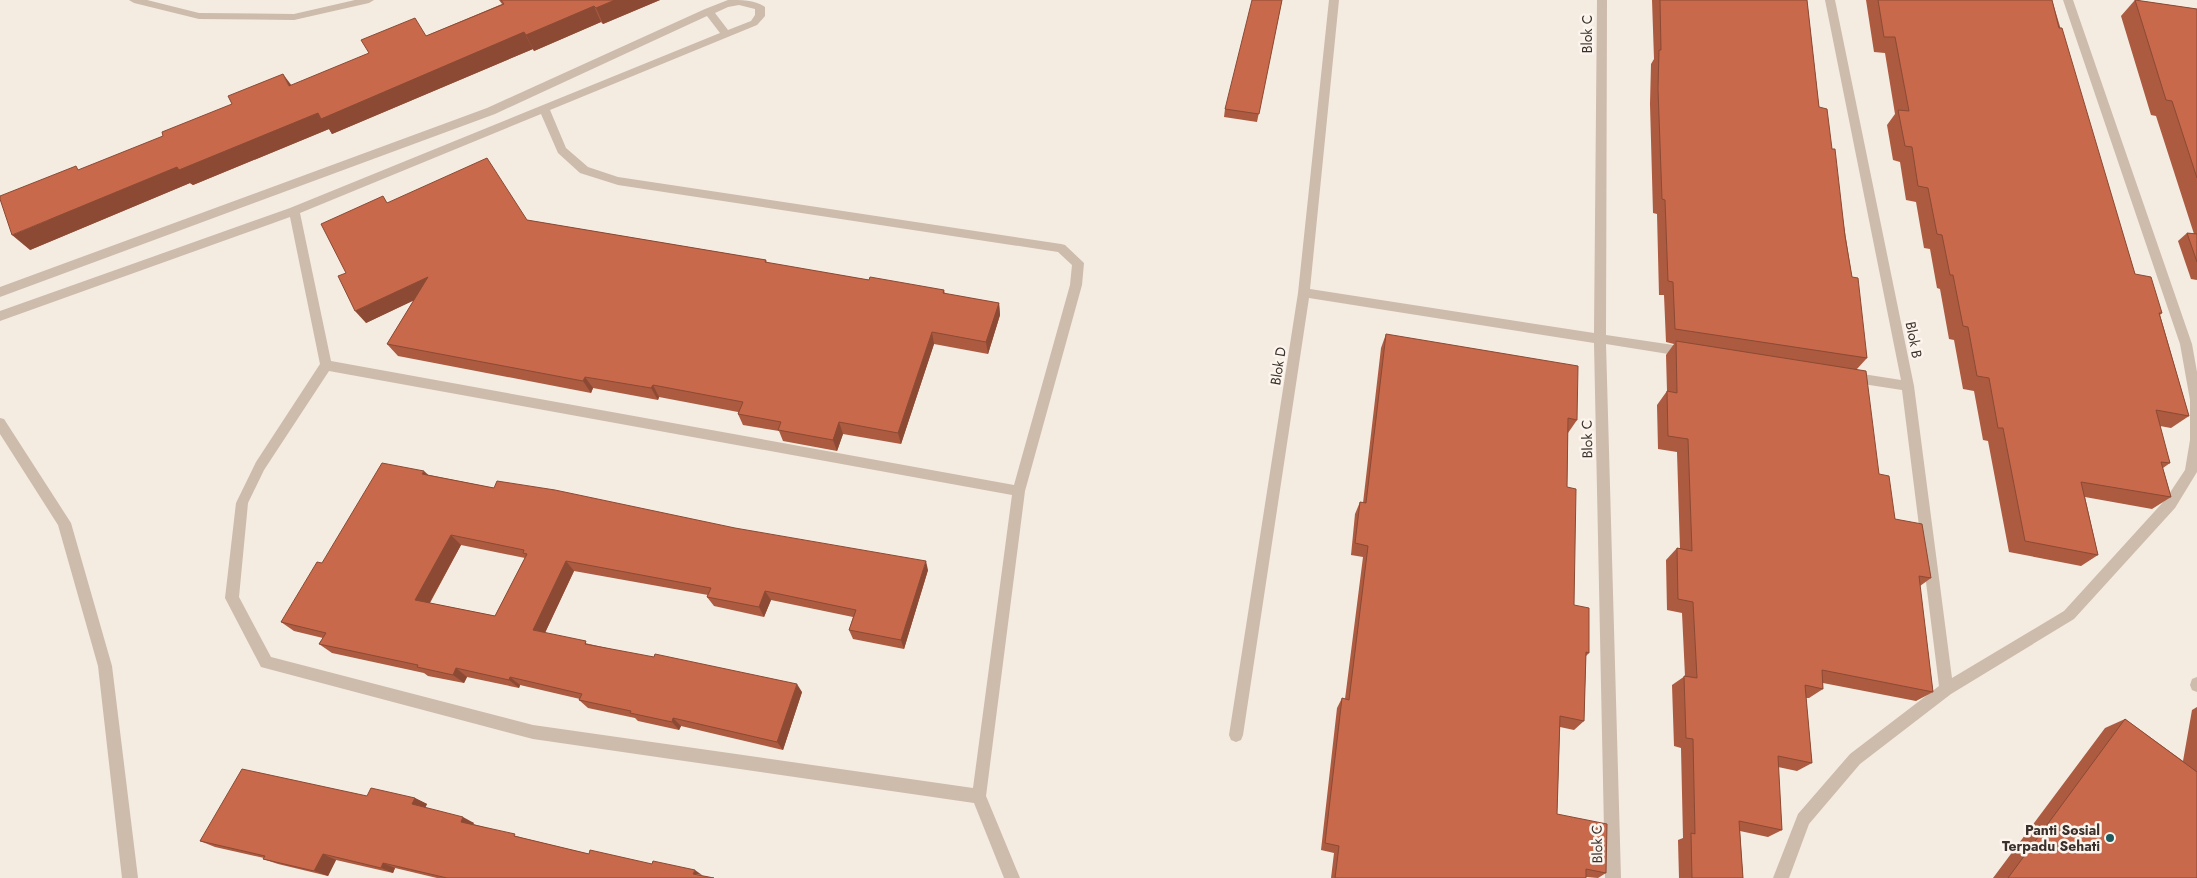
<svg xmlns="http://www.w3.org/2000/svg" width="2197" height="878" font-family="Jost,sans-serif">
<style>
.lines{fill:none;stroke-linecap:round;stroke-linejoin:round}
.minor{fill:#cdbbac;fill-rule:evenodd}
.wall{fill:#ac5a40;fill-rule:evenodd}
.shaded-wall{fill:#8c4a34}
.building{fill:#c8694b;stroke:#8c4a34;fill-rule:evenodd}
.poi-dot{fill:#1f5a5e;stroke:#fbf5ee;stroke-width:2}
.labels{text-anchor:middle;stroke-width:5;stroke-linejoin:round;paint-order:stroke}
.street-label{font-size:14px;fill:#3b302b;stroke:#fbf5ee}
.poi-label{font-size:14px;font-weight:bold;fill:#3b302b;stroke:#fbf5ee;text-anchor:end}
</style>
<rect width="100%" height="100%" fill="#f4ebe1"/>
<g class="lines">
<g class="minor">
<polygon points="129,0 147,0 199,13 294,14 355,0 374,0 369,3 294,20 199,19 134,3"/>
<path d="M728,0C741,0 756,0 765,7V16L757,25L550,110L566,148L588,167L618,177L1061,244L1065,245L1084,263L1082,285L1025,491L986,796L1020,878H1004L974,803L533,739L261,667L225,598L236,503L256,462L320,364L290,217L0,321V311L290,208L720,33L707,16L495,114L0,297V287L487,108L705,9ZM739,5L755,9V15L751,21L728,30L715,13L728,7ZM541,114L558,153L580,173L618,185L1058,252L1072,265L1070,285L1014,485L331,361L300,213ZM329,371L1012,495L973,788L533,725L271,657L239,597L248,503L264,470Z"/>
<polygon points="1329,0 1339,0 1310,289 1594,333 1597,0 1607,0 1606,335 1687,347 1691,349 1693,352 1691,355 1687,357 1606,344 1621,878 1605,878 1594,343 1309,298 1243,735 1241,740 1236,742 1231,740 1229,735 1298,293"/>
<polygon points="1825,0 1835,0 1914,386 1952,678 2064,611 2165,500 2185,470 2190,440 2190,400 2180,344 2063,0 2073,0 2192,344 2197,372 2197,472 2175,508 2074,619 1951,694 1860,764 1809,824 1789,878 1773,878 1798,814 1850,754 1939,686 1902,390 1850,382 1846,381 1844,377 1846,373 1850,372 1901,380"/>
<polygon points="0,418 4,419 71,523 112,666 138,878 122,878 98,666 58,525 0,434"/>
<polygon points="2197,677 2197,692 2192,690 2190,685 2192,679"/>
</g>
</g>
<g class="wall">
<polygon points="499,0 660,0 603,24 601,22 534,51 533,49 332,134 329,129 193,185 190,183 30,250 80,170 426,36 502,4"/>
<polygon points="1282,0 1257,122 1224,117 1225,109"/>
<polygon points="1652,0 1807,0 1819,107 1832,149 1852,277 1867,358 1857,369 1879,474 1895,519 1931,578 1920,586 1933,692 1916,701 1823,683 1823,689 1809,698 1806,698 1812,763 1797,771 1778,767 1782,830 1768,837 1740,831 1743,878 1679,878 1678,840 1683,838 1681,748 1674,746 1672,685 1685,676 1682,613 1667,610 1666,560 1677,548 1680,549 1677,452 1658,449 1657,405 1667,391 1666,355 1674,344 1666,342 1664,295 1659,295 1657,214 1653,213 1650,104 1651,64 1654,59"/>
<polygon points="1866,0 2052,0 2135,274 2162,313 2160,315 2189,416 2171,428 2160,426 2170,463 2163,468 2171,497 2152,509 2085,497 2098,555 2081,566 2009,552 1988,441 1983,440 1974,391 1963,389 1954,340 1949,339 1940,289 1937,288 1930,249 1924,248 1916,202 1906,200 1900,162 1893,160 1887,125 1895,114 1885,53 1874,52"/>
<polygon points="2135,0 2197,9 2197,234 2194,234 2156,116 2151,115 2121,16"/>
<polygon points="388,202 527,220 766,260 767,263 869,280 944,290 945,294 999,303 1000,315 988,354 934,344 901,444 843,434 837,451 783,441 779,431 743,425 738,414 738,412 659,397 658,400 593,388 591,393 398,356 387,344 414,300 366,323"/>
<polygon points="2187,233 2197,234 2197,280 2191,279 2178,241"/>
<polygon points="1386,334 1577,420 1568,433 1567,487 1574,605 1589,653 1586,656 1584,721 1574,730 1560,727 1557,814 1606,873 1598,878 1586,877 1586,878 1331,878 1334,853 1321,850 1337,708 1342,698 1345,699 1363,557 1351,555 1355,514 1360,502 1363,503 1381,348"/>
<path d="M429,475L494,488L928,570L904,649L853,639L849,630L853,617L771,600L764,617L714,606L707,597L708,595L574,571L545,633L589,644L802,692L783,750L681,726L679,730L638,721L635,718L588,708L579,700L580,699L520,685L519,688L467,677L464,683L428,676L424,673L332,653L319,644L323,638L294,631L281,622L322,563ZM461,545L525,558L495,616L430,603Z"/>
<polygon points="2197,707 2197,878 1993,878 2105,728 2125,719 2183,761 2192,710"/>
<polygon points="367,796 415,798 427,804 425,808 474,823 473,824 523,838 589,854 714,878 437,878 395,868 393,873 336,860 328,876 278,864 263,859 264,858 215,847 200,841"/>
</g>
<g class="shaded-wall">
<polygon points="615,0 660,0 603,24 596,8"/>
<polygon points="594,6 601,22 534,51 526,35"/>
<polygon points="524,32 533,49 332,134 329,129 193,185 190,183 30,250 12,235 177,167 318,113"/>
<polygon points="283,74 295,90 289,86"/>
<polygon points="428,277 438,289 366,323 355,311"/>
<polygon points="999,303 1000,315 988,354 986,342"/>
<polygon points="932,332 934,344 901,444 898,433"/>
<polygon points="585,377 593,388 591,393 583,381"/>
<polygon points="653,385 659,397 658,400 651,388"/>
<polygon points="839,422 843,434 837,451 833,440"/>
<polygon points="424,471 435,481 422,474"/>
<polygon points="451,535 461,545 426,609 415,600"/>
<polygon points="566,561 574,571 542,639 533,630"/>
<polygon points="926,561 928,570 904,649 901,640"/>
<polygon points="765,591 771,600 764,617 759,607"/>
<polygon points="456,668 467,677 464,683 453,675"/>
<polygon points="510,677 520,685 519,688 509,680"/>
<polygon points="797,684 802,692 783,750 777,742"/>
<polygon points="673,718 681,726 679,730 672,722"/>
<polygon points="415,798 427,804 424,810 412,804"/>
<polygon points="463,817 474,823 471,827 461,822"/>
<polygon points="323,854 336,860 328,876 314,871"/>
<polygon points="383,863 395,868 393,873 381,868"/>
<polygon points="695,870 702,875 693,874"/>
</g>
<g class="building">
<polygon points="501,0 615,0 596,8 594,6 526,35 524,32 321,119 318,113 179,170 177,167 12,235 0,199 0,196 76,166 78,170 163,136 162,132 232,104 228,96 283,74 289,86 369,53 361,40 415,18 426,36 504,4"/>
<polygon points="1252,0 1282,0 1259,114 1225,109"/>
<polygon points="1660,0 1807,0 1819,107 1827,109 1832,149 1835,149 1845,236 1852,277 1858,278 1867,358 1675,329 1673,282 1668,281 1665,200 1662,199 1658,89 1659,50 1661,50"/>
<polygon points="1878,0 2052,0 2059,28 2062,28 2135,274 2151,277 2162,313 2159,313 2189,416 2156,410 2170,463 2161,462 2171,497 2081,482 2098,555 2025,541 2003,428 1998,428 1989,378 1977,376 1968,327 1963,326 1953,275 1950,275 1942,235 1937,234 1928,188 1918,186 1912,147 1905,146 1898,110 1909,111 1895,37 1884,37"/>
<polygon points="2135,0 2197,9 2197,178 2172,101 2166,100"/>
<polygon points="487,158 527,220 766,260 765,262 869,280 870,277 944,290 943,293 999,303 986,342 932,332 898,433 839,422 833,440 778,430 781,422 738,414 743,402 653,385 651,388 585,377 583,381 387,344 428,277 355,311 338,276 346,273 321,224 383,196 387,203"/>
<polygon points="2187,233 2197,234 2197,262"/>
<polygon points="1386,334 1578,366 1577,420 1568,418 1567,487 1576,489 1574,605 1589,608 1589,653 1586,652 1584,721 1560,716 1557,814 1607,824 1606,873 1586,869 1586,878 1335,878 1339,846 1325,843 1342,698 1349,700 1368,546 1355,543 1360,502 1366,503"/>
<polygon points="1676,341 1866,371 1879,474 1889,476 1895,519 1922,524 1931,578 1919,576 1933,692 1822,670 1823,689 1805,685 1812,763 1778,756 1782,830 1739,821 1743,878 1692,878 1691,833 1695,834 1693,739 1686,738 1684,676 1697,678 1693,602 1678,599 1677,548 1692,551 1688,439 1668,436 1667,391 1677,393"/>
<path d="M382,463L424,471L422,474L494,488L497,481L555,490L735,528L926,561L901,640L849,630L856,610L765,591L759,607L707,597L711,588L566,561L533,630L586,641L585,644L654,657L655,654L797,684L777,742L673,718L672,722L630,713L631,711L579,700L582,694L510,677L509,680L456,668L453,675L417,667L418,665L319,644L326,633L281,622L317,562L322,563ZM451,535L524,550L523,553L527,554L495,616L415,600Z"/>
<polygon points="2125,719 2197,772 2197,878 2008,878"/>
<polygon points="242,769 367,796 371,788 415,798 412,804 463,817 461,822 515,834 514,836 589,854 590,850 652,864 653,861 695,870 693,874 714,878 447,878 383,863 381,868 323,854 314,871 263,859 265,856 200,841"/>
</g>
<circle class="poi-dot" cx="2110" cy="838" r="5"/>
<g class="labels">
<g class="street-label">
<text transform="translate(1587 34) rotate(-90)" y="5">Blok C</text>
<text transform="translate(1914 340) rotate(79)" y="5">Blok B</text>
<text transform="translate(1278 366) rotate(-81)" y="5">Blok D</text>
<text transform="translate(1587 439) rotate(-91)" y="5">Blok C</text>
<text transform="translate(1597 844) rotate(-91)" y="5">Blok C</text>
</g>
<g class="poi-label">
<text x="2100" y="835">Panti Sosial<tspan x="2100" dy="16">Terpadu Sehati</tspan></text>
</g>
</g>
</svg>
